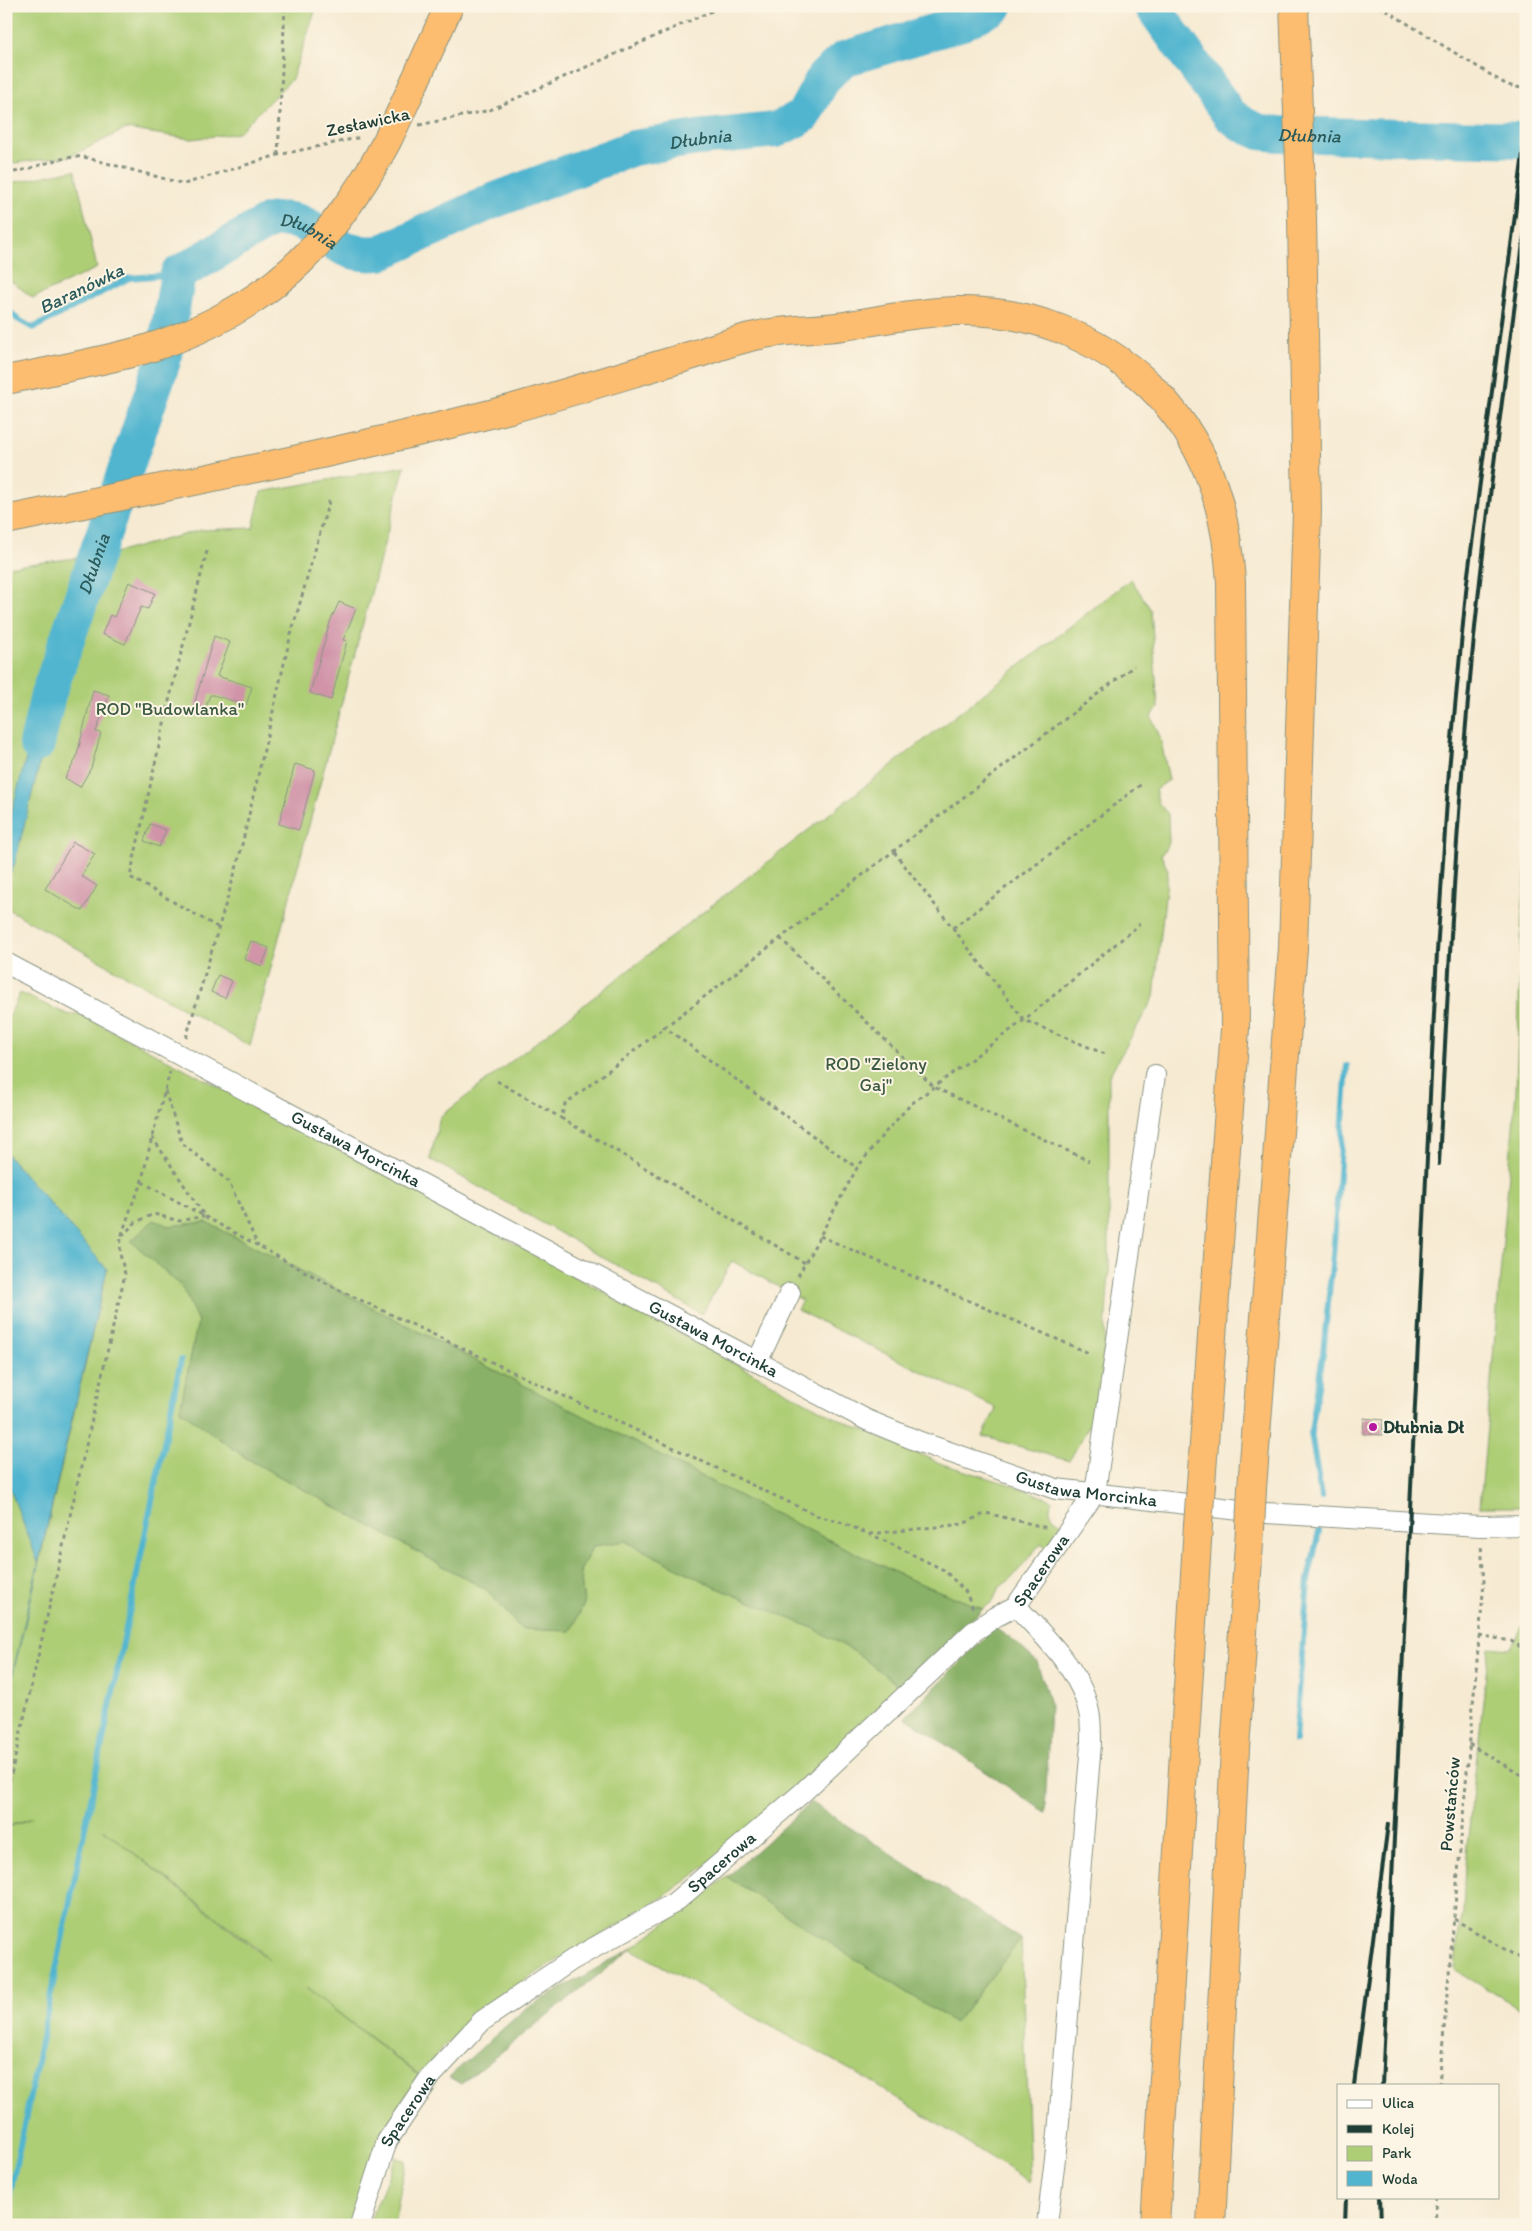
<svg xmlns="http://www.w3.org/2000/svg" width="1532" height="2231" font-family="Itim,sans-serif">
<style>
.green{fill:#aece76;stroke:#668655;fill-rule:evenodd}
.forest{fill:#8ab167;stroke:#54774e}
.water{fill:#51b5cf;stroke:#387982}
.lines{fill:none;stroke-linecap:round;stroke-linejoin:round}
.stream{stroke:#51b5cf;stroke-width:6}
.river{stroke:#51b5cf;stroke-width:36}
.building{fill:#d093a8}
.minor-casing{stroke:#8a9483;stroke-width:22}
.highway-casing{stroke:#8a9483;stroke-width:30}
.path{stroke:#8a9483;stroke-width:3;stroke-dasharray:4 4;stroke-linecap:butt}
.minor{stroke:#fff;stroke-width:20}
.highway{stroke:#fcbd6f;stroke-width:28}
.rail{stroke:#1f3d34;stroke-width:4}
.highway-bridge-casing{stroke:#8a9483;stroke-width:30;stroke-linecap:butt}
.highway-bridge{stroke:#fcbd6f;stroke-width:28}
.poi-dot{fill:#b5179e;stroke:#fcf5e5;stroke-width:2}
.labels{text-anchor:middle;stroke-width:4;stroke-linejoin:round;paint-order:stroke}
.street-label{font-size:18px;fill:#1f3d34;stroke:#fcf5e5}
.park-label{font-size:18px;fill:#3c5a41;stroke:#fcf5e5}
.poi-label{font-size:18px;font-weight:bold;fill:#1f3d34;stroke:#fcf5e5;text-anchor:start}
.water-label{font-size:19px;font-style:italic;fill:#2c5b5b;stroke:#fcf5e5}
</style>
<rect width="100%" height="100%" fill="#fcf5e5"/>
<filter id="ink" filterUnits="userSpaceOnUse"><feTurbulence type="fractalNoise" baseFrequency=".02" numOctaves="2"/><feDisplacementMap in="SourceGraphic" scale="10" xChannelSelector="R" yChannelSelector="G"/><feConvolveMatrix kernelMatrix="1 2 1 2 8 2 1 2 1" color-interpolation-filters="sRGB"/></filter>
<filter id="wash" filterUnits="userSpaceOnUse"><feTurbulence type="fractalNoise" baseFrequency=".0096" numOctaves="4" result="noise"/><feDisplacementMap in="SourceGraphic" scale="20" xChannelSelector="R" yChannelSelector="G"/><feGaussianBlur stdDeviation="1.12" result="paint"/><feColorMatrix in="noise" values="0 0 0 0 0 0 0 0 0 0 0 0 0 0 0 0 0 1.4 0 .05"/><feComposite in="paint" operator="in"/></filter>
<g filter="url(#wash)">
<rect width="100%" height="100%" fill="#f6ead2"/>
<g class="green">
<polygon points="6,6 317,6 292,79 238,133 191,139 126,129 71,156 6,164"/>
<polygon points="75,170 97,268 33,298 6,277 6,184"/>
<polygon points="405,466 250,1046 6,908 6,567 115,553 201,530 253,528 261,492"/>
<polygon points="1131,579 1151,610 1158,708 1151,716 1160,737 1169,780 1155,790 1159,804 1168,814 1169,843 1161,855 1168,870 1154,997 1109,1076 1109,1270 1100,1407 1069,1461 983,1436 996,1408 797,1310 802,1300 732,1261 702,1314 430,1159 440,1117"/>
<polygon points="1526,864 1526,1507 1480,1507 1516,1092 1522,917"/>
<path d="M20,993L69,1015L78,1013L412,1188L830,1415L942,1464L1015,1486L1052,1500C1047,1512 1052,1518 1062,1523L1047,1548L1041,1543L1012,1578L999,1588L993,1601L983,1609L907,1578L747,1500L206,1222L169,1226L131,1241L182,1287L198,1321L180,1410L246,1458L487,1590L521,1629L571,1631L584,1604L580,1571L593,1546L625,1541L715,1587L815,1629L858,1654L900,1687C832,1752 764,1820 690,1878C632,1922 561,1955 500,1996C468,2017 445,2048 418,2074L306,1988L419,2076L381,2135L351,2225H6V1828L32,1818L6,1827V1478L39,1563L107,1270L6,1153V1023ZM103,1829L255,1947L269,1960Z"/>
<polygon points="1526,1620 1526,2012 1455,1970 1458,1936 1463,1914 1465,1864 1489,1647 1510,1649"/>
<polygon points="727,1877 955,2023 1021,1939 1030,2182 865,2078 631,1949"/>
<polygon points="396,2157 406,2161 394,2225 368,2225"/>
</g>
<g class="forest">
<polygon points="154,1220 169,1226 206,1222 747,1500 907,1578 983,1609 900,1687 858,1654 815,1629 715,1587 625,1541 593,1546 580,1571 584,1604 571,1631 521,1629 487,1590 246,1458 180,1410 198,1321 182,1287 131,1241"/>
<polygon points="995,1627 1011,1638 1037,1662 1050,1704 1045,1812 905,1717"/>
<polygon points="811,1802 1021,1939 955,2023 727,1877"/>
<polygon points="631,1949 461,2084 449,2077 525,2009"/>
</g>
<g class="water">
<polygon points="48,695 46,738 14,866 6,882 6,832 35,725"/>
<polygon points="6,1153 107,1269 6,1702 39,1565 6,1478"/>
</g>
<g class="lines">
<g class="stream">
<polyline points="6,307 17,319 33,328 129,278 178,274"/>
<polyline points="1321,1497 1311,1432 1323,1353 1333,1255 1347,1066"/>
<polyline points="1295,1741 1308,1580 1319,1531"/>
<polyline points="6,2213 181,1360"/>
</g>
<g class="river">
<path id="s1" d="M1152,6L1230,115L1244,125L1260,132L1279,134L1526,140"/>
<path id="s2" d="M37,744L48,695L163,361L178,274L269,221C304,213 317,236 346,249C357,254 368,254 380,253L493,201L633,148L698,138L776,130L803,116L824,77L844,59L962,23L995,6"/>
</g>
</g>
<g id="blocks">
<g class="building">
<polygon points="129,582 155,593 148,609 141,607 125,644 102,634 110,615 114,617"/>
<polygon points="339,602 356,609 343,640 347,641 331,700 310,693 330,622"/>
<polygon points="214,636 230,642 217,676 252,687 246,705 213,695 210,695 205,709 194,705"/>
<polygon points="93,690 109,695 96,732 101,733 91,768 80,787 65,778 76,759"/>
<polygon points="295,764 315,770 299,830 279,824"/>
<polygon points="150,824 166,830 159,847 144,841"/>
<polygon points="73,842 95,854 81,876 97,886 82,911 45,889"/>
<polygon points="251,941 269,948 262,966 244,959"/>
<polygon points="218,975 232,981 225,998 211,992"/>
<polygon points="1364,1418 1383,1420 1382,1435 1363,1434"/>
</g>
</g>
</g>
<g filter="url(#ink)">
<use href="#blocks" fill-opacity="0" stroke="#8a9483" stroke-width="1"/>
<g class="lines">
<g class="minor-casing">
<g id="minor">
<path id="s3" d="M6,963L867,1420L920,1442L1056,1489L1266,1513L1480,1526L1526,1525"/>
<polyline points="757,1362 790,1293"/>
<path d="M1016,1606C1046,1638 1083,1672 1090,1717C1091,1726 1091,1735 1091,1744L1058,2133L1047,2225"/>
<path id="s4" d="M360,2225L387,2141L431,2076L482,2021L572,1960L674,1903L802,1793L973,1632L995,1617L1016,1606L1095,1493L1155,1075"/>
</g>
</g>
<g class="highway-casing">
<g id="highway">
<polyline points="416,79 449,6"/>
<path d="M6,520C174,485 344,452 510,409C571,392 632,373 693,355C715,348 737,339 760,335C787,329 817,330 844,326C881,320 919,312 956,311C1028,309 1097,336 1149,385C1206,440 1226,505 1231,582L1235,1029L1201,1484"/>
<polyline points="1252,1488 1293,948 1307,511 1302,217 1294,6"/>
<polyline points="1155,2225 1198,1525"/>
<polyline points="1211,2225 1235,1749 1250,1529"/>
</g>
</g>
<g class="path">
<polyline points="1379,6 1507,85 1526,89"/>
<polyline points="419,125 490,110 723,6"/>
<polyline points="278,155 285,6"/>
<path d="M6,173C33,171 57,155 84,157L184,184L278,155L362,137"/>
<polyline points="207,551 169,701 130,877 219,928"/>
<polyline points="894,852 1024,1020 1105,1054"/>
<polyline points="953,928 1143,783"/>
<polyline points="780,938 934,1087 1089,1161"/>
<polyline points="663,1026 857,1168"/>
<polyline points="186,1038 238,862 290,638 329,501"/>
<polyline points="497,1081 561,1118"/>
<polyline points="165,1091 182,1143 229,1182 258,1246"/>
<polyline points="152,1137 204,1215"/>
<polyline points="142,1182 335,1288 818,1516 840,1522 881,1539 944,1570 966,1592 973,1609"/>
<polyline points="122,1236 136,1222 154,1214 179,1221 204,1216"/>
<polyline points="820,1236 1091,1354"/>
<polyline points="805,1263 561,1118 565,1104 1134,666"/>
<polyline points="798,1276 857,1168 882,1136 911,1104 1024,1020 1140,924"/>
<polyline points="870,1534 963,1524 986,1513 1048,1528"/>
<polyline points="1479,1635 1511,1641 1526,1650"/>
<polyline points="1469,1744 1526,1778"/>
<polyline points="6,1797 125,1274 120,1254 121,1237 133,1202 140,1188 152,1137 170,1072"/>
<polyline points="1454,1919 1526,1962"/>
<polyline points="1439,2085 1484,1582 1481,1545"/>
<polyline points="1435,2197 1436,2225"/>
</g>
<use href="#minor" class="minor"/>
<use href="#highway" class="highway"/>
<g class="rail">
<path d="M1439,1164C1447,1002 1455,840 1470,679C1484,526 1506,373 1526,221"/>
<polyline points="1354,2085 1388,1824"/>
<polyline points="1382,2085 1437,952 1449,770 1467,582 1526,131"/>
<polyline points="1380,2197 1381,2225"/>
<polyline points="1345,2225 1346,2197"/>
</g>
<g class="highway-bridge-casing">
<g id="highway-bridge">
<path d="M6,380C52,371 98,362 143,350C190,336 240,312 278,281C321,248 362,189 387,141C397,121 406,100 416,79"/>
<polyline points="1198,1525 1201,1484"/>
<polyline points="1250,1529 1252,1488"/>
</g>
</g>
<use href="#highway-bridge" class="highway-bridge"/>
</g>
</g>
<circle class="poi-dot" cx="1373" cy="1427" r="5"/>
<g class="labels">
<g class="street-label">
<text transform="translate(368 122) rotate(-12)" y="6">Zesławicka</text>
<text dy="6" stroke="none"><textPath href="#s3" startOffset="396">Gustawa Morcinka</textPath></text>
<text dy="6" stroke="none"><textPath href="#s3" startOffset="801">Gustawa Morcinka</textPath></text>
<text dy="6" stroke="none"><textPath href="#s3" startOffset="1206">Gustawa Morcinka</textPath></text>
<text dy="6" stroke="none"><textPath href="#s4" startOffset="965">Spacerowa</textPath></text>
<text transform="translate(1450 1804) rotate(-85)" y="6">Powstańców</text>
<text dy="6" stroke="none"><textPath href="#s4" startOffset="530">Spacerowa</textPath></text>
<text dy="6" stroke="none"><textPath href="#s4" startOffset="125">Spacerowa</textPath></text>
</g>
<g class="park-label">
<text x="170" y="715">ROD "Budowlanka"</text>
<text x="876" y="1070">ROD "Zielony<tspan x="876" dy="21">Gaj"</tspan></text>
</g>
<g class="poi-label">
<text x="1383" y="1433">Dłubnia Dł</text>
</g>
<g class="water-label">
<text dy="7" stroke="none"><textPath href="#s1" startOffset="218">Dłubnia</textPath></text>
<text dy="7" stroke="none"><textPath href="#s2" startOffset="1058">Dłubnia</textPath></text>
<text dy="7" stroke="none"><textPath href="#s2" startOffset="639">Dłubnia</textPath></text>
<text transform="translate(81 288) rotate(-26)" y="7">Baranówka</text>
<text dy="7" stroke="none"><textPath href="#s2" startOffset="189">Dłubnia</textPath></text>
</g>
</g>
<rect width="1532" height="2231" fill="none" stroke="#fcf5e5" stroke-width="25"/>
<rect x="1337" y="2084" width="162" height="115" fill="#fcf5e5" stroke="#a4ab9e"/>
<rect x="1347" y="2100" width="25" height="8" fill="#ffffff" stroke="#a4ab9e"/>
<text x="1382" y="2108" font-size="15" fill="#1f3d34">Ulica</text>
<rect x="1347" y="2125" width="25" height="8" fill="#1f3d34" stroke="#a4ab9e"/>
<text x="1382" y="2134" font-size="15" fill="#1f3d34">Kolej</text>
<rect x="1347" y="2146" width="25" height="15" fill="#aece76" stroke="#a4ab9e"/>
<text x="1382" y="2158" font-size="15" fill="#1f3d34">Park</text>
<rect x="1347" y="2171" width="25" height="15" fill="#51b5cf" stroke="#a4ab9e"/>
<text x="1382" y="2184" font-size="15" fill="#1f3d34">Woda</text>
</svg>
